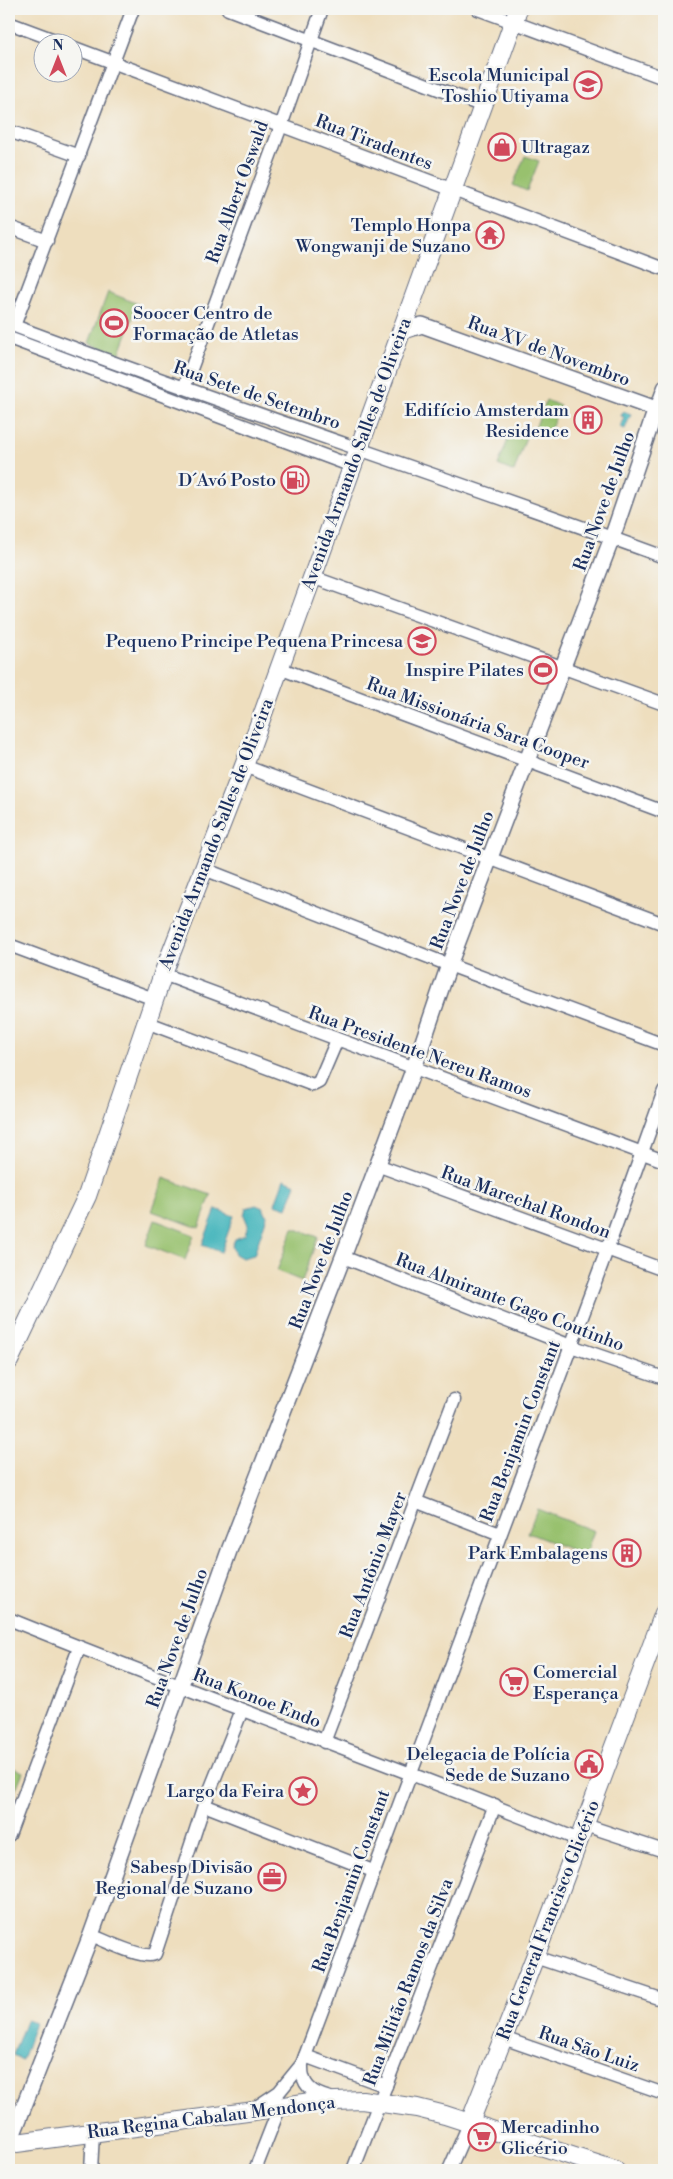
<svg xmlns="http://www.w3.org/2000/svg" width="673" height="2179" font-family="'Libre Bodoni',serif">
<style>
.green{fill:#98c16e;stroke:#5a7866}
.water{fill:#45b5bc;stroke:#30728d}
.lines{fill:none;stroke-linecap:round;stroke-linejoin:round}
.minor-casing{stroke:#656c80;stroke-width:15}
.tertiary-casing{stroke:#656c80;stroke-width:18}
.secondary-casing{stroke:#656c80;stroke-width:20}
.minor{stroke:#fff;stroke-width:12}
.tertiary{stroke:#fff;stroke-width:15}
.secondary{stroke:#fff;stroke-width:18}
.labels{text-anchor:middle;stroke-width:5;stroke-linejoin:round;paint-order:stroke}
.poi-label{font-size:18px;fill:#1b2f5e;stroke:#f6f6f2;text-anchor:end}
.street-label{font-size:18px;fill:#1b2f5e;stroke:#f6f6f2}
</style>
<rect width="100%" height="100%" fill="#f6f6f2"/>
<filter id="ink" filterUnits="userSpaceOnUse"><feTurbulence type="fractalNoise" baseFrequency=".02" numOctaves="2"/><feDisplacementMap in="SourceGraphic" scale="10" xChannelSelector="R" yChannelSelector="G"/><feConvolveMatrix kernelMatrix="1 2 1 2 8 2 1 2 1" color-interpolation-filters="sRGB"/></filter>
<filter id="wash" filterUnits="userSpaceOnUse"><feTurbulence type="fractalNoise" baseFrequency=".0096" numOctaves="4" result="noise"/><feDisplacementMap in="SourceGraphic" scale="20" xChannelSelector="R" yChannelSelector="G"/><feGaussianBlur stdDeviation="1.12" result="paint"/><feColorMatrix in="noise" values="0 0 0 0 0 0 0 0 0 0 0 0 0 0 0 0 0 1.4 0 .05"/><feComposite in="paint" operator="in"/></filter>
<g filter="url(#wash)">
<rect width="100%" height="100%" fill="#eedebe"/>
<g class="green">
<polygon points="525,156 539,161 527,191 513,185"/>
<polygon points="108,292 138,304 119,355 89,343"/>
<polygon points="546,400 560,406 548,436 534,431"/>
<polygon points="511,432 526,437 514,472 498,465"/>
<polygon points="164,1178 211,1195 199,1228 152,1211"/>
<polygon points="155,1220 194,1235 185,1260 146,1245"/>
<polygon points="293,1228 318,1237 302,1281 277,1271"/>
<polygon points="537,1509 594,1531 585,1555 528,1533"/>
<polygon points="9,1766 23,1772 9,1805"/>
</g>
<g class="water">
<polygon points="623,411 631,414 625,429 620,427 624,417 621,416"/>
<polygon points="284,1179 296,1184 287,1208 275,1204"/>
<polygon points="256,1205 263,1208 267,1216 254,1255 242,1258 235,1254 232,1246 235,1239 245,1235 248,1225 244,1215 246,1208"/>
<polygon points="216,1209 234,1216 221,1252 202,1245"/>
<polygon points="26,2020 35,2023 22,2060 13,2055"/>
</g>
</g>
<g filter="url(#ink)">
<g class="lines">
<g class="minor-casing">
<g id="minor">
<polyline points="228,9 483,106"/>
<polyline points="478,9 664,78"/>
<polyline points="9,23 60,42"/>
<polyline points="72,47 664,269"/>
<polyline points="9,131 79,156"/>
<polyline points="9,227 47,241"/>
<path d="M9,324C226,406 447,477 664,557"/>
<polyline points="14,326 133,9"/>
<polyline points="9,338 352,466"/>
<polyline points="664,387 656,409 664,412"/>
<polyline points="184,388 281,126 322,9"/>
<polyline points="312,577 664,704"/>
<polyline points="279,668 664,812"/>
<polyline points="244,766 664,924"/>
<polyline points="204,869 449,965 664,1045"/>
<polyline points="9,945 154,999"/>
<polyline points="163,974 664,1161"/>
<polyline points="146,1022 313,1085 319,1082 337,1040"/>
<polyline points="377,1165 664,1270"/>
<polyline points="343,1257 571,1346 664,1378"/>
<polyline points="415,1501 500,1534"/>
<path d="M9,1619C198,1696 390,1763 579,1840"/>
<polyline points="324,1742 454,1400"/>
<polyline points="204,1805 373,1871"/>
<polyline points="585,1825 664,1851"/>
<polyline points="9,1835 79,1648"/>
<path d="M91,1935C104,1940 143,1960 155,1954L204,1805L242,1710"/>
<polyline points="535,1957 664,2000"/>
<polyline points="503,2038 664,2094"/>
<polyline points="305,2056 386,2086"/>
<path d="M330,2098C311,2093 301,2085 302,2064L607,1250L664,1091"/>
<polyline points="255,2108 279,2092 302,2064"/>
<polyline points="91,2170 93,2133"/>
<polyline points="255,2170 280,2106"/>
<polyline points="353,2170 495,1805"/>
<polyline points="449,2170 470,2122"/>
</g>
</g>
<g class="tertiary-casing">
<polyline id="tertiary" points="9,2144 91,1935 230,1548 343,1257 414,1068 449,965 612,538 656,409 422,325 400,332"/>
</g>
<g class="secondary-casing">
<g id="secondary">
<polyline points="9,1361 87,1196 163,974 244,766 518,9"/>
<polyline points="470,2122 535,1957 664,1613"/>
<polyline points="9,2144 247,2112 310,2102 362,2100 417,2108 445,2115 615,2170"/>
</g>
</g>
<use href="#minor" class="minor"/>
<use href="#tertiary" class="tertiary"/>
<use href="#secondary" class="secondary"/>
</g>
</g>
<defs>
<g id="school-ring" transform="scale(1.4375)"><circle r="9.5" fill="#f6f6f2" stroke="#d1495b" stroke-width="1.5"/><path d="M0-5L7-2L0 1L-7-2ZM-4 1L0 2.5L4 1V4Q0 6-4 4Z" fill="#d1495b"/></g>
<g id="shop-ring" transform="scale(1.4375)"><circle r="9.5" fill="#f6f6f2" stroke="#d1495b" stroke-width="1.5"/><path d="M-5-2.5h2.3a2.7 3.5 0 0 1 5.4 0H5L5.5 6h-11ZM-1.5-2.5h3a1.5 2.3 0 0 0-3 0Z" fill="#d1495b"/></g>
<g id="temple-ring" transform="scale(1.4375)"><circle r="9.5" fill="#f6f6f2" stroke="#d1495b" stroke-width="1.5"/><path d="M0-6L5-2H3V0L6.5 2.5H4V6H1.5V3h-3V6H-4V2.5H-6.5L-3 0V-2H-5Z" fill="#d1495b"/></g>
<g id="stadium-ring" transform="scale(1.4375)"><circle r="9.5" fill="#f6f6f2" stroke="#d1495b" stroke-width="1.5"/><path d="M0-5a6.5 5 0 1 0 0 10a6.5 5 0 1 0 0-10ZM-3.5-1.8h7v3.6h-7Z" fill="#d1495b"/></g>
<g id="building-ring" transform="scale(1.4375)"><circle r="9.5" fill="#f6f6f2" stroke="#d1495b" stroke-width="1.5"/><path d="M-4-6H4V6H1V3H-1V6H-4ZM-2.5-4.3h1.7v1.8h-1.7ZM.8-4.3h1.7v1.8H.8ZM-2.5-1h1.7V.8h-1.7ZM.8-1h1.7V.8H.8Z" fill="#d1495b"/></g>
<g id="fuel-ring" transform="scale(1.4375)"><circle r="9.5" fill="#f6f6f2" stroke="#d1495b" stroke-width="1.5"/><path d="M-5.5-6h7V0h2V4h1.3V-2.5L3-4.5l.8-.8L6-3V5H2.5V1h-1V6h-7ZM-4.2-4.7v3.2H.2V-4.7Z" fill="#d1495b"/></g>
<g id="supermarket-ring" transform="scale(1.4375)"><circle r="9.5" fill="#f6f6f2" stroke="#d1495b" stroke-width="1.5"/><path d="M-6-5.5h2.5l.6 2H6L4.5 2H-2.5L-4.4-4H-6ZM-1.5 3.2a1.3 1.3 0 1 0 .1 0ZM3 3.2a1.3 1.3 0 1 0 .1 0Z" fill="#d1495b"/></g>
<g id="civic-ring" transform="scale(1.4375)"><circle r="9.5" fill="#f6f6f2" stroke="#d1495b" stroke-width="1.5"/><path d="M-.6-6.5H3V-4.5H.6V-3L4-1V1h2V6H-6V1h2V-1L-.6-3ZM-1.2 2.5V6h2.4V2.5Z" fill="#d1495b"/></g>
<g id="sight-ring" transform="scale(1.4375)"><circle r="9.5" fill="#f6f6f2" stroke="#d1495b" stroke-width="1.5"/><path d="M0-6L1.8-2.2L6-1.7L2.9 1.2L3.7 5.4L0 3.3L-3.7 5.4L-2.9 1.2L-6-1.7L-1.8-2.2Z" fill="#d1495b"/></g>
<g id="office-ring" transform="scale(1.4375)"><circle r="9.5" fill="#f6f6f2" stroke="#d1495b" stroke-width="1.5"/><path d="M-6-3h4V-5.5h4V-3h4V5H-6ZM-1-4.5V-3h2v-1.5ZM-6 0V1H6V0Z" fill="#d1495b"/></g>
</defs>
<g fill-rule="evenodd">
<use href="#school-ring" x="588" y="85"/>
<use href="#shop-ring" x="502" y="147"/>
<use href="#temple-ring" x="490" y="235"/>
<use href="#stadium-ring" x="114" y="323"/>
<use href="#building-ring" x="588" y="420"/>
<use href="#fuel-ring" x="295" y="480"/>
<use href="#school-ring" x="422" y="641"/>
<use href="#stadium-ring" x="543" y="670"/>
<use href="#building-ring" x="627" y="1553"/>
<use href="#supermarket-ring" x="514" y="1682"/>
<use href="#civic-ring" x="589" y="1764"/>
<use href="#sight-ring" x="303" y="1791"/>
<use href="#office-ring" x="272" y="1877"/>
<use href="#supermarket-ring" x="482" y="2137"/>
</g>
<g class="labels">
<g class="poi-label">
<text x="569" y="81">Escola Municipal<tspan x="569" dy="21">Toshio Utiyama</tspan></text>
<text x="521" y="153" text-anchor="start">Ultragaz</text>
<text x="471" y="231">Templo Honpa<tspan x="471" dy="21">Wongwanji de Suzano</tspan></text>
<text x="133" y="319" text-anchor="start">Soocer Centro de<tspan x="133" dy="21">Formação de Atletas</tspan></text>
<text x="569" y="416">Edifício Amsterdam<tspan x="569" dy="21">Residence</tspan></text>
<text x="276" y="486">D´Avó Posto</text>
<text x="403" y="647">Pequeno Principe Pequena Princesa</text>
<text x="524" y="676">Inspire Pilates</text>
<text x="608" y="1559">Park Embalagens</text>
<text x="533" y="1678" text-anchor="start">Comercial<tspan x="533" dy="21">Esperança</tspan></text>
<text x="570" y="1760">Delegacia de Polícia<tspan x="570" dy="21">Sede de Suzano</tspan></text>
<text x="284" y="1797">Largo da Feira</text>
<text x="253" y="1873">Sabesp Divisão<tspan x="253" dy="21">Regional de Suzano</tspan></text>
<text x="501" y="2133" text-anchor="start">Mercadinho<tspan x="501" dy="21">Glicério</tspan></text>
</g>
<g class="street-label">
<text transform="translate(374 142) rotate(21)" y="6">Rua Tiradentes</text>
<text transform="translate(237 192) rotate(-70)" y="6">Rua Albert Oswald</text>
<text transform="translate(549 351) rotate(20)" y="6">Rua XV de Novembro</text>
<text transform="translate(257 395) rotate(19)" y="6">Rua Sete de Setembro</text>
<text transform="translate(356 454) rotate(-70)" y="6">Avenida Armando Salles de Oliveira</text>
<text transform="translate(604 501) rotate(-70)" y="6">Rua Nove de Julho</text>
<text transform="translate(478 723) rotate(20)" y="6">Rua Missionária Sara Cooper</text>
<text transform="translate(216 834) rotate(-69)" y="6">Avenida Armando Salles de Oliveira</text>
<text transform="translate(462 880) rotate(-69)" y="6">Rua Nove de Julho</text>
<text transform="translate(420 1052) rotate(20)" y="6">Rua Presidente Nereu Ramos</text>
<text transform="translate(526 1202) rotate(20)" y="6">Rua Marechal Rondon</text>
<text transform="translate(321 1260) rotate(-69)" y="6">Rua Nove de Julho</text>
<text transform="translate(510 1302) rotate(21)" y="6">Rua Almirante Gago Coutinho</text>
<text transform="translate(520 1431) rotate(-69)" y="6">Rua Benjamin Constant</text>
<text transform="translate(373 1565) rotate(-69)" y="6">Rua Antônio Mayer</text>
<text transform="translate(177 1638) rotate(-70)" y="6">Rua Nove de Julho</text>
<text transform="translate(257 1698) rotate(21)" y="6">Rua Konoe Endo</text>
<text transform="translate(351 1881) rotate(-70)" y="6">Rua Benjamin Constant</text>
<text transform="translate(548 1920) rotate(-69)" y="6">Rua General Francisco Glicério</text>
<text transform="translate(408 1982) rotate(-69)" y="6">Rua Militão Ramos da Silva</text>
<text transform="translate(589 2049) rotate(19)" y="6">Rua São Luiz</text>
<text transform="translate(211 2117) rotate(-7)" y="6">Rua Regina Cabalau Mendonça</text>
</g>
</g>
<rect width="673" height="2179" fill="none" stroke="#f6f6f2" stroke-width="30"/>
<g transform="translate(58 58)"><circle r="24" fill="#f6f6f2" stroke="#9ea6b7"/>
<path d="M0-4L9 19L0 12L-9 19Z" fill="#d1495b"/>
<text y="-8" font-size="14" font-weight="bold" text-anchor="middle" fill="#1b2f5e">N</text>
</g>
</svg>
